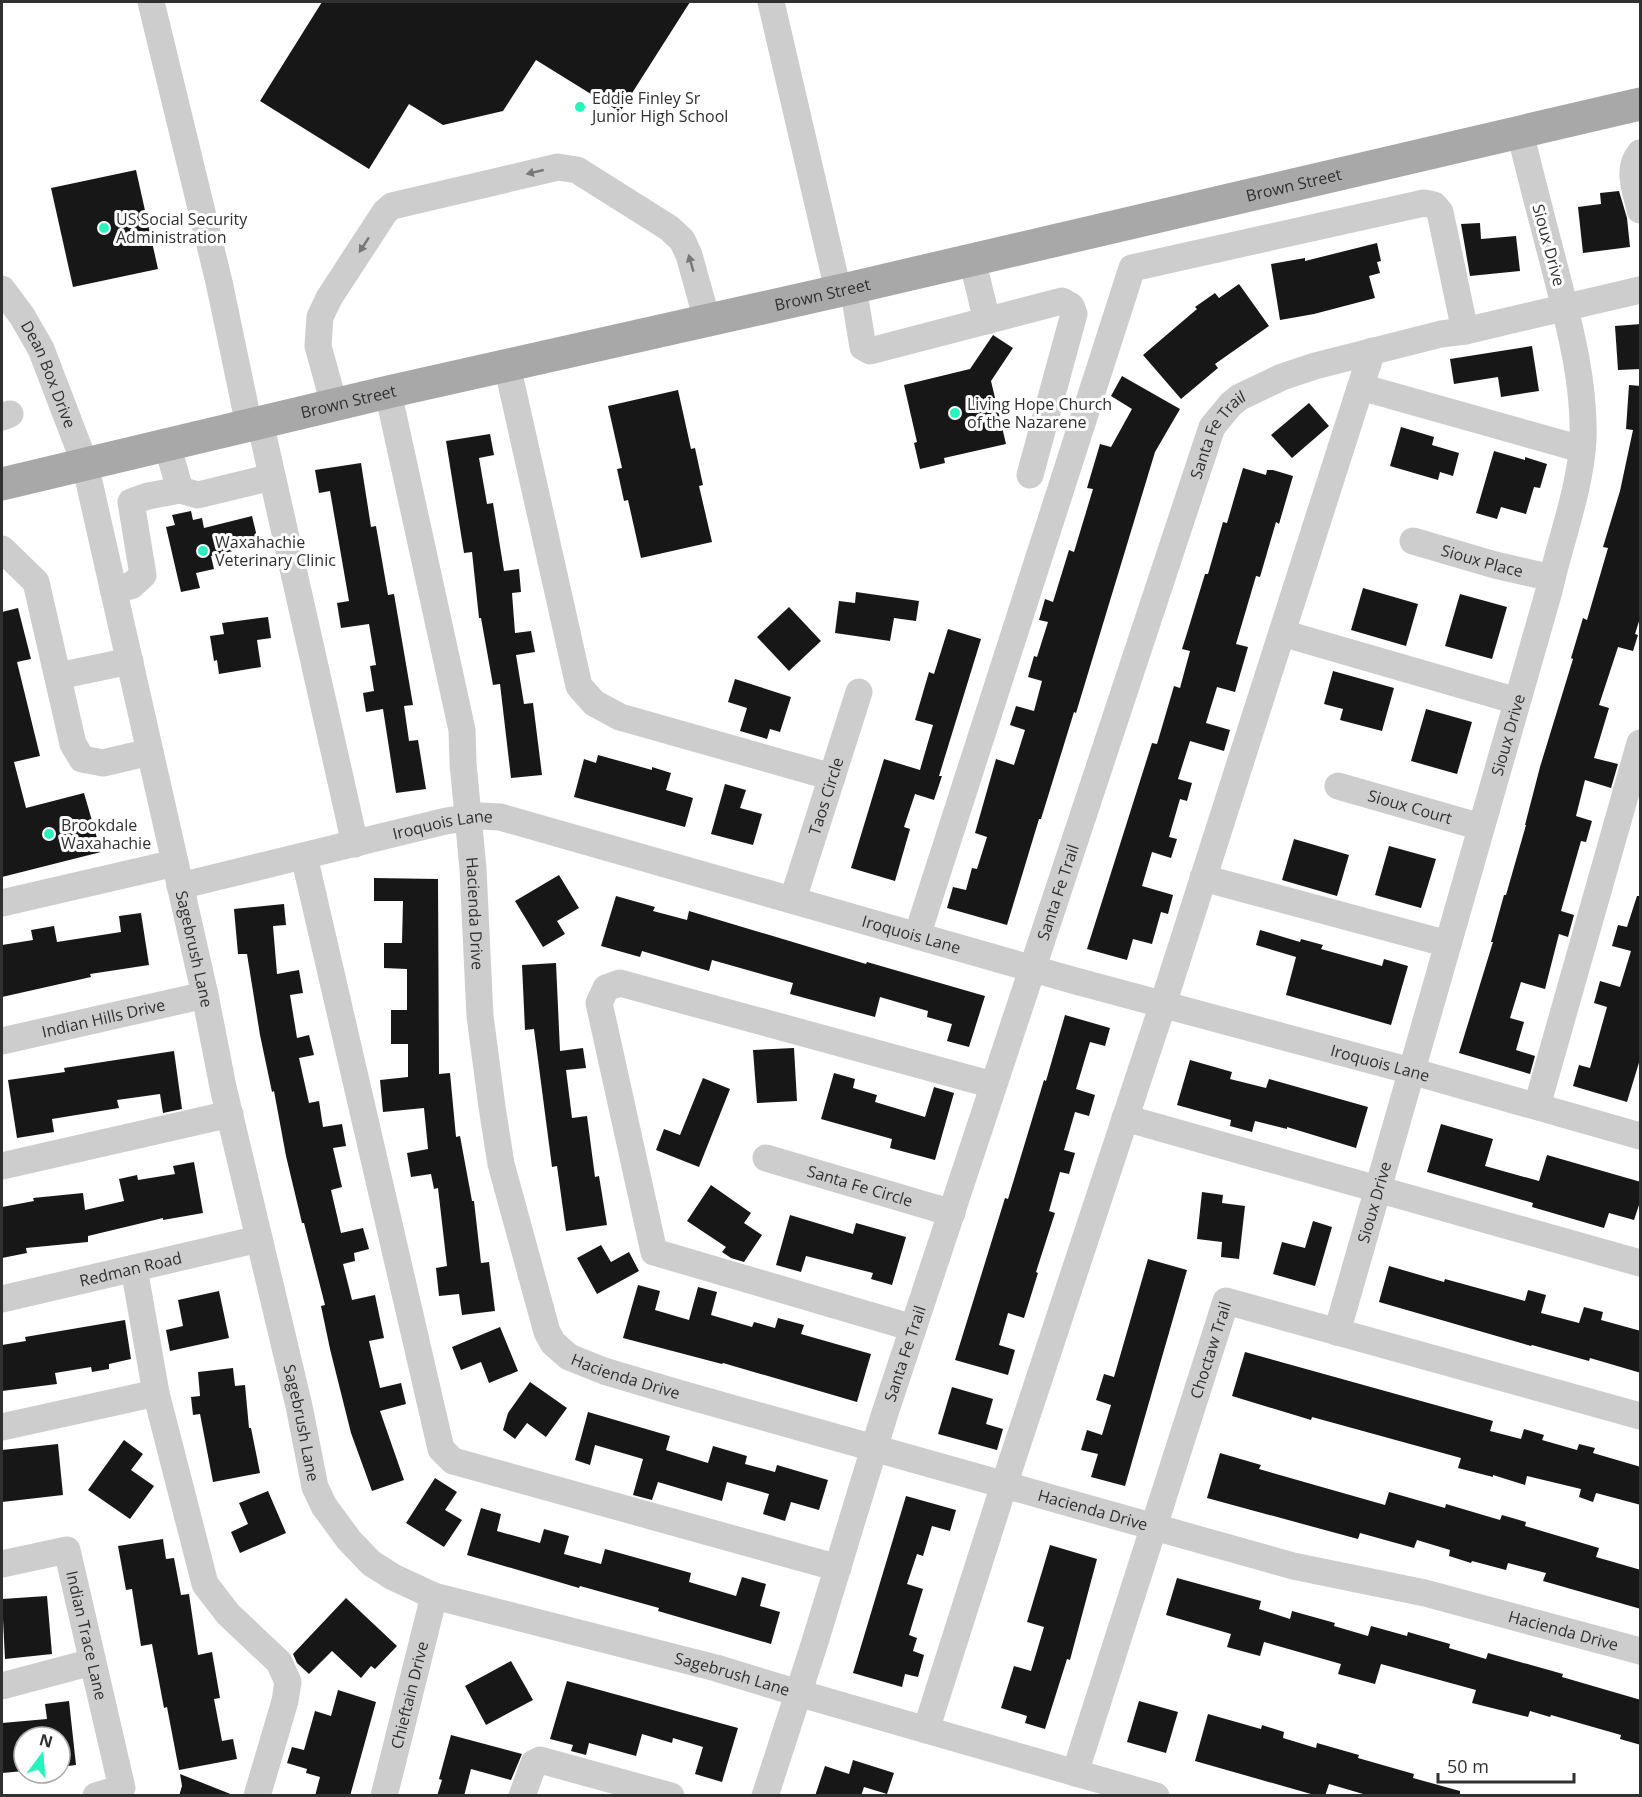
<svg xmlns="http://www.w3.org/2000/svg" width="1642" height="1797" font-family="'Open Sans',sans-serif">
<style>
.building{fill:#171717}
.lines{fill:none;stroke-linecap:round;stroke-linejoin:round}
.minor{stroke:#cdcdcd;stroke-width:27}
.major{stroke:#a8a8a8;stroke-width:33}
.oneway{fill:#777}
.poi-dot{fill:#26f4bc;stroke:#fff;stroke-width:2}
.labels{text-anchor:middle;stroke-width:6;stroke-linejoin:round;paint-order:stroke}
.poi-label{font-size:16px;fill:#303030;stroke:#fff;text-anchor:start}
.street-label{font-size:16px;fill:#303030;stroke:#fff}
</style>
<rect width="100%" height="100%" fill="#fff"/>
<g class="building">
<polygon points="322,2 690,2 620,112 536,60 503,111 443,125 409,104 369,169 260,101"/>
<polygon points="136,170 158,269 73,287 51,188"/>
<polygon points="1619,191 1627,218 1630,247 1583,253 1578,207 1601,204 1600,193"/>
<polygon points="1480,223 1481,239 1516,236 1520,271 1470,276 1461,224"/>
<polygon points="1377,243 1381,261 1377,262 1380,273 1369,276 1375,298 1314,314 1280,320 1271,264 1305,258 1305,261"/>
<polygon points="1239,284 1269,326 1215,364 1218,368 1181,399 1143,355 1197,309 1195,307 1215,293 1219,298"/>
<polygon points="1641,324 1641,369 1618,370 1615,326"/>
<polygon points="993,335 1013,348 991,381 1006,444 944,458 945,463 920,469 914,443 917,442 904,385 970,369"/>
<polygon points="1532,346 1539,391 1501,397 1498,377 1454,384 1450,359"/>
<polygon points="1122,376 1180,409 1155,452 1076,713 1074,712 1041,819 1039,819 1007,925 947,908 953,887 966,890 972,868 977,869 987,837 975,833 996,759 1014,765 1025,730 1010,725 1016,706 1034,711 1042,681 1028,677 1034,656 1037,657 1048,622 1039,620 1045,599 1053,602 1069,550 1074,552 1093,489 1087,488 1100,444 1111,447 1132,409 1111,396"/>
<polygon points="1629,385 1641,386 1641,615 1635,634 1638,635 1633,651 1618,647 1599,705 1609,708 1594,758 1618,764 1611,788 1585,780 1576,816 1592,821 1586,842 1581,841 1561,911 1574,915 1568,937 1559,934 1545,989 1521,982 1510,1018 1524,1022 1516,1050 1535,1056 1530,1074 1459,1053 1493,942 1491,942 1504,895 1506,895 1526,825 1525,825 1540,767 1573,659 1571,658 1583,618 1587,620 1608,548 1603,547 1620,491 1633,430 1626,429"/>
<polygon points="678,390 691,449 695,448 703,485 699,486 712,542 641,558 628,500 624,501 617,469 622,468 608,406"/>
<polygon points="1309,403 1329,426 1292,458 1271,435"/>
<polygon points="1401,427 1434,437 1432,445 1459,453 1453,476 1440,472 1438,480 1390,466"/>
<polygon points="490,434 494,455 479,458 487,504 493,503 504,571 519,569 521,592 512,593 515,633 531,631 535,652 516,655 524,704 533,703 542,775 511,778 500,684 493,685 481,618 479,618 472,552 464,553 446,441"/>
<polygon points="1494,451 1525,460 1525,457 1547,464 1540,488 1534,487 1526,514 1501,507 1497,519 1476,513"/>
<polygon points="361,463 371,527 376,526 388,595 394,594 413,705 404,706 409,741 418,740 426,789 396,793 383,709 366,712 363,693 374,691 370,666 376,665 369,624 341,628 337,603 349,601 330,491 319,493 315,470"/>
<polygon points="1243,468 1266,475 1267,470 1273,470 1293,476 1279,524 1276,522 1260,577 1256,576 1236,644 1248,647 1235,692 1217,687 1206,723 1230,730 1224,751 1190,741 1178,779 1192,783 1187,801 1180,799 1169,837 1177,839 1171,858 1152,852 1142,886 1173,895 1168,914 1161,912 1152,944 1133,939 1127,960 1087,949 1152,743 1157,744 1174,686 1180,688 1190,651 1182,649 1188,630 1205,574 1208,574 1223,522 1227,523"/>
<polygon points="191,511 193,520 202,518 204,528 252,516 259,545 211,556 214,569 196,573 200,588 181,592 166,527 175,525 172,515"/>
<polygon points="1363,588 1418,604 1406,646 1351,630"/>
<polygon points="856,592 919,601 916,621 894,618 890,641 835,633 839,601 855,603"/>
<polygon points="1460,594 1507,607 1492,659 1445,646"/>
<polygon points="789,607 821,641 789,671 757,637"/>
<polygon points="18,608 31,659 17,662 40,756 14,762 26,808 84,793 101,852 2,877 2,612"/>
<polygon points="268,617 271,638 257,640 261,667 219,674 217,660 214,661 210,636 224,634 222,623"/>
<polygon points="948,629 981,639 939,776 942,776 934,800 915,794 904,827 910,829 895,881 851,868 884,759 920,770 933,725 915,720 929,672 934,674"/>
<polygon points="1333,671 1394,688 1382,731 1340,720 1343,709 1324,704"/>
<polygon points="735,679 791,697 780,732 770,729 767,739 740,731 747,708 728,702"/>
<polygon points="1426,709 1472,722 1457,774 1411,761"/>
<polygon points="598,755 652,770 652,767 671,773 666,790 693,798 685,827 574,797 584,759 596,763"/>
<polygon points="725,784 746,790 740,808 762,814 753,845 711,834"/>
<polygon points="1294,839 1349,855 1337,896 1282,880"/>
<polygon points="1389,846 1436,859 1421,908 1375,895"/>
<polygon points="559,875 579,908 557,921 565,934 543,947 515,901"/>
<polygon points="374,878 438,879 439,1074 450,1073 456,1137 460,1136 472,1201 474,1201 481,1263 489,1262 495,1311 462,1315 459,1294 439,1296 436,1268 447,1266 438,1188 434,1189 431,1174 411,1177 407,1153 428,1149 424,1108 383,1112 380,1080 408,1077 408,1044 391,1044 391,1010 407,1010 407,969 384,968 384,943 402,943 403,901 374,901"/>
<polygon points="616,896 655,907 653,911 687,920 689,911 866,964 867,962 985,996 969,1047 947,1041 952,1024 927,1017 928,1011 880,997 875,1017 790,994 793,983 712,960 709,971 642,951 640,957 601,946"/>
<polygon points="1637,896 1641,896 1641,1056 1627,1102 1573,1086 1579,1065 1590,1068 1607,1007 1594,1003 1600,981 1620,987 1631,951 1612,946 1618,925 1627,927"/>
<polygon points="284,904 286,925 273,926 277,974 299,970 303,993 290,995 297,1038 309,1035 314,1055 299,1058 309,1103 319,1101 323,1127 342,1124 346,1146 333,1148 342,1187 331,1190 341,1233 363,1228 369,1249 354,1253 355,1261 343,1264 352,1300 375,1295 384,1338 369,1341 380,1388 401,1383 406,1404 380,1411 404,1480 372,1491 351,1433 330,1349 321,1306 325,1305 304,1223 302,1223 286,1156 274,1091 272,1092 260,1035 247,954 238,954 234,909"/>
<polygon points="141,913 149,965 90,974 91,977 2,997 2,945 33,940 31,930 54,926 57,942 121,932 119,916"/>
<polygon points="1260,930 1300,942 1301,939 1323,945 1321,949 1382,966 1384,959 1408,966 1391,1025 1286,995 1296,957 1256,945"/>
<polygon points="556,963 560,1051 583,1048 586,1068 566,1070 572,1118 587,1116 595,1177 599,1176 607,1225 566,1231 557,1166 552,1167 534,1029 525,1030 522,965"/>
<polygon points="1065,1015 1110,1028 1105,1046 1090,1042 1076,1089 1095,1095 1089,1116 1075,1112 1064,1150 1075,1153 1069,1174 1060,1172 1049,1211 1055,1213 1036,1272 1038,1273 1024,1318 1008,1313 999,1345 1015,1350 1008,1375 955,1360 1005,1198 1008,1199 1044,1080 1046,1081"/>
<polygon points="794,1048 797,1101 757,1103 753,1050"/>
<polygon points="174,1051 182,1109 163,1113 160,1094 117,1100 119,1108 52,1119 54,1132 17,1138 8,1080 65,1072 64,1068"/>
<polygon points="1190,1060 1232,1072 1230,1079 1266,1088 1269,1079 1368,1107 1356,1148 1287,1127 1287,1129 1255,1121 1252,1132 1230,1126 1231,1120 1177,1105"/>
<polygon points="834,1073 855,1079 853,1088 877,1095 875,1102 925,1117 934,1087 954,1093 935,1160 890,1148 892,1139 821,1119"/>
<polygon points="703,1078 730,1089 699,1167 656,1150 664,1129 680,1135"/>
<polygon points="1441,1124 1493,1139 1485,1166 1539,1181 1547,1155 1641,1182 1641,1199 1634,1220 1609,1213 1604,1228 1532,1207 1533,1203 1427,1172"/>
<polygon points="194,1162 203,1213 163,1220 163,1218 88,1236 88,1242 26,1248 27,1253 2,1258 2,1207 34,1201 33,1198 83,1193 85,1210 124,1201 119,1179 137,1175 138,1180 175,1174 173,1166"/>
<polygon points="711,1185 751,1213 744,1223 762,1235 744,1262 731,1258 722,1252 726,1247 687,1221"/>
<polygon points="1202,1192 1223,1195 1222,1203 1245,1206 1239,1259 1221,1257 1222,1242 1197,1239"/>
<polygon points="790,1215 853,1234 856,1223 906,1237 892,1285 871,1279 873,1273 806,1256 801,1272 776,1265"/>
<polygon points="1313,1221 1332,1227 1315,1286 1273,1274 1282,1242 1305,1248"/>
<polygon points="601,1245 611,1262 629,1252 639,1271 597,1294 577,1258"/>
<polygon points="1148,1259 1187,1270 1125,1486 1091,1477 1098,1454 1081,1450 1087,1430 1102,1435 1111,1405 1096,1400 1104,1374 1114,1377"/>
<polygon points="1389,1266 1444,1282 1445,1279 1525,1301 1528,1290 1546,1295 1541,1313 1579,1323 1584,1307 1603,1312 1601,1320 1641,1331 1641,1373 1590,1358 1589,1361 1532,1345 1531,1346 1379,1302"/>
<polygon points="638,1285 660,1291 655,1310 689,1320 698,1287 717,1292 711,1315 752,1327 754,1322 775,1328 778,1318 804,1325 801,1334 871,1354 857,1402 723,1363 722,1364 623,1338"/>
<polygon points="219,1291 229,1338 170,1351 166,1330 183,1326 178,1300"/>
<polygon points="125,1320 131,1359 109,1364 109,1369 92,1372 91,1367 55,1373 57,1384 2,1391 2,1345 26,1341 25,1337"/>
<polygon points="500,1327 518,1371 489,1383 481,1362 461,1370 452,1347"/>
<polygon points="1245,1352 1493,1421 1490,1431 1521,1439 1524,1429 1544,1435 1542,1440 1577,1450 1579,1444 1595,1448 1593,1453 1641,1467 1641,1505 1596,1493 1593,1502 1579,1497 1581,1489 1527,1476 1525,1485 1493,1475 1493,1477 1458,1468 1461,1458 1312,1417 1311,1420 1232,1396"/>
<polygon points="233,1368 235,1386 245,1385 249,1428 251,1428 260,1473 213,1482 200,1414 193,1415 191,1397 200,1396 198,1372"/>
<polygon points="530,1382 567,1408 546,1437 527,1423 515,1439 503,1430 508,1413"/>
<polygon points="952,1387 993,1399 986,1424 1003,1429 997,1450 938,1434"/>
<polygon points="588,1412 670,1436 666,1450 708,1463 713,1446 747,1456 745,1464 775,1472 777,1465 828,1480 819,1510 791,1502 785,1521 763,1514 769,1494 727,1482 722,1501 658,1482 652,1500 633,1495 643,1459 595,1445 590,1465 575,1460"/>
<polygon points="124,1440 143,1454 131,1470 154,1486 130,1519 88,1490"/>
<polygon points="58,1444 63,1495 2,1502 2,1450"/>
<polygon points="1220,1453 1261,1465 1259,1469 1385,1505 1389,1492 1445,1508 1446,1504 1500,1520 1502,1515 1526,1522 1525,1526 1599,1548 1596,1557 1641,1570 1641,1609 1543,1581 1546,1573 1508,1563 1506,1570 1472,1561 1471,1563 1449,1556 1450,1550 1417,1540 1414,1548 1360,1533 1358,1539 1207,1498"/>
<polygon points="435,1478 457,1492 445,1510 462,1520 444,1547 406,1523"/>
<polygon points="268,1491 286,1533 240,1553 231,1532 248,1524 239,1503"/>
<polygon points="906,1496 956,1510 950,1531 932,1526 923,1556 917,1554 907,1584 923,1589 909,1635 917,1638 913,1651 924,1655 918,1677 905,1674 902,1687 853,1673"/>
<polygon points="481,1508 501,1514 497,1531 540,1543 544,1529 569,1536 564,1554 601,1564 605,1549 691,1573 689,1582 736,1596 742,1577 766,1584 760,1606 780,1612 771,1644 658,1611 659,1608 580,1586 579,1588 467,1555"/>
<polygon points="163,1539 166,1559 174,1558 181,1595 189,1594 198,1655 212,1652 220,1698 214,1699 222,1741 233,1739 237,1759 179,1770 167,1707 164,1708 152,1644 141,1646 132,1589 126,1590 118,1546"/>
<polygon points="1050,1545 1097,1559 1070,1660 1067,1659 1045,1729 1025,1723 1027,1716 1001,1708 1014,1666 1031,1671 1044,1627 1027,1622"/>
<polygon points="1177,1578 1261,1601 1259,1609 1290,1619 1292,1611 1335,1623 1334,1626 1368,1636 1371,1626 1407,1636 1408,1632 1450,1644 1449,1648 1486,1659 1488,1653 1563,1674 1562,1677 1641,1700 1641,1745 1620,1739 1621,1735 1551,1715 1550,1717 1530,1711 1528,1717 1472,1703 1476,1690 1381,1664 1375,1684 1338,1674 1341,1664 1264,1642 1260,1656 1227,1647 1231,1634 1166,1615"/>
<polygon points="47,1596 52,1654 5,1659 2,1599"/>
<polygon points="346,1598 397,1646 375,1669 371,1666 361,1678 332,1651 309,1674 297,1663 293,1654"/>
<polygon points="511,1661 533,1700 486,1725 465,1686"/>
<polygon points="567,1681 738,1728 722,1782 695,1774 703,1747 673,1738 672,1743 642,1734 636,1756 589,1743 586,1755 571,1751 573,1745 550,1739"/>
<polygon points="338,1690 376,1702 350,1796 315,1796 320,1777 306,1773 307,1769 287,1763 292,1747 304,1750 315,1711 331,1716"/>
<polygon points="69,1701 76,1765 60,1767 60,1737 24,1737 24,1771 2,1773 2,1723 47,1719 45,1704"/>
<polygon points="1139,1701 1178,1712 1166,1753 1127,1742"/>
<polygon points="1208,1714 1261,1729 1262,1725 1284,1732 1283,1738 1316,1748 1317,1743 1359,1755 1358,1758 1414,1774 1413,1778 1460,1791 1460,1796 1370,1796 1329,1784 1325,1796 1318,1796 1195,1761"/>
<polygon points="451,1735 522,1754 511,1780 471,1769 464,1796 437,1796 442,1780 439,1779"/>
<polygon points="853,1760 894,1773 887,1794 864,1787 861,1796 815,1796 825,1766 849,1774"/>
<polygon points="180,1774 233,1795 233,1796 179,1796 182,1786"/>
</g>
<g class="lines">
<g class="minor">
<polyline points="151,2 219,282 249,425"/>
<polyline points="771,2 838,290"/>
<path d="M1640,153C1626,170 1636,190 1640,210"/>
<polyline points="972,259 987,321"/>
<polyline points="853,287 863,347 870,351 1062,301 1071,306 1074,314 1030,475"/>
<path id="s1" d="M2,289L22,316L41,349L85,464L205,995L223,1087L299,1406L315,1487L324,1506L349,1540L371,1563L393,1577L434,1596L716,1668L798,1693L1156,1796"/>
<polyline points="507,365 579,686 594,703 620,717 832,777"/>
<polyline points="1361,387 1581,449"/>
<path id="s2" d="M388,392L462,730L463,763L473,869L480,1016L492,1107L501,1164L547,1332L553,1343L569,1357L604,1371L678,1393L1293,1566L1425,1593L1640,1651"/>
<polyline points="334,404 318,346 320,317 329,298 385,212 392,206 558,167 577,170 669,228 682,240 689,255 707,320"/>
<polyline points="2,417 10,414"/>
<polyline points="260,422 355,844"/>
<polyline points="167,444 180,490 198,495 272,477"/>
<path id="s3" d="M1413,541L1495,565L1552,578"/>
<polyline points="2,549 36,582 73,744 82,759 103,763 150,752"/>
<polyline points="113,589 131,586 143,575 131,502 148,496 180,490"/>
<polyline points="1282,633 1517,701"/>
<polyline points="58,676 130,661"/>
<path id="s4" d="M1338,786L1481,827"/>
<polyline points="304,856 441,1449 453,1461 838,1568"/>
<polyline points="1203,878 1448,944"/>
<path id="s5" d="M180,886L446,821L480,816L500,817L1072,980L1411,1071L1640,1136"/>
<path id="s6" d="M793,899L859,692"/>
<polyline points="2,903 175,863"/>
<polyline points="917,936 1132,268 1424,203 1434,205 1440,212 1465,331"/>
<path id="s7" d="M2,1041L205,995"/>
<polyline points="1537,1106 1640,743"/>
<polyline points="1125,1118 1640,1263"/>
<path id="s8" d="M766,1158L952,1213"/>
<polyline points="2,1166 230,1114"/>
<polyline points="134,1268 156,1393 205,1584 228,1614 279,1662 288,1682 285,1701 257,1796"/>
<path id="s9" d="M2,1299L259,1239"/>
<polyline points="913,1328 654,1252 599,1003 606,988 620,983 993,1085"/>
<path id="s10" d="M1337,1332L1549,591C1560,541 1580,491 1583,440C1585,382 1569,324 1555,269C1543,223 1531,178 1520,132"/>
<polyline points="2,1427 156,1393"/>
<path id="s11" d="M2,1564L67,1550L122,1788L96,1796"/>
<polyline points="2,1686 92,1662"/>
<polyline points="926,1730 1004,1485 1163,1004 1372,351"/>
<path id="s12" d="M1075,1773L1226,1301L1640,1416"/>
<path id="s13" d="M384,1796L434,1596"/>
<polyline points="522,1796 534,1763 540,1760 671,1796"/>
<path id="s14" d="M765,1796L814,1645L884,1416L1212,427L1231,404L1240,397L1282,377L1315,366L1441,334L1465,331L1640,290"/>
</g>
<path class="major" id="s15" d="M2,484L388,392L847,289L1640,104"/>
</g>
<defs><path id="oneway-solid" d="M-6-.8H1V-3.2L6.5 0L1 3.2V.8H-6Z" transform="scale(1.5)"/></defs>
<g class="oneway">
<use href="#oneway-solid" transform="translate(535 172) rotate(167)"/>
<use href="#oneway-solid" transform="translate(364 245) rotate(123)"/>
<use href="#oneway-solid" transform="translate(691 263) rotate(-106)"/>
</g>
<g class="poi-dot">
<circle cx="580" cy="107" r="6"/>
<circle cx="104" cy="228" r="6"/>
<circle cx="955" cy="413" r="6"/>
<circle cx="203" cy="551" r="6"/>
<circle cx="49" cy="834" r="6"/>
</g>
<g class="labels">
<g class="poi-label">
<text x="592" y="104">Eddie Finley Sr<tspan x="592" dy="18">Junior High School</tspan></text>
<text x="116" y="225">US Social Security<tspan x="116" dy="18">Administration</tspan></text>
<text x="967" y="410">Living Hope Church<tspan x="967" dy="18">of the Nazarene</tspan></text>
<text x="215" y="548">Waxahachie<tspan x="215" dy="18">Veterinary Clinic</tspan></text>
<text x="61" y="831">Brookdale<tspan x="61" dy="18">Waxahachie</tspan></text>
</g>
<g class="street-label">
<text dy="6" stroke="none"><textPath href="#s15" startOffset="1326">Brown Street</textPath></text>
<text transform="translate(1549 245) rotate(75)" y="6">Sioux Drive</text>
<text dy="6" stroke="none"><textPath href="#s15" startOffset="842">Brown Street</textPath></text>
<text dy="6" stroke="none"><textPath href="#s1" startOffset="98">Dean Box Drive</textPath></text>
<text dy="6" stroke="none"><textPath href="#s15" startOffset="356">Brown Street</textPath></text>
<text dy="6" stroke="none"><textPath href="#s14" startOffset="1436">Santa Fe Trail</textPath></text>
<text dy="6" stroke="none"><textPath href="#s3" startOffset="72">Sioux Place</textPath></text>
<text dy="6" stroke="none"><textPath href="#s10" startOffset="621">Sioux Drive</textPath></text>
<text dy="6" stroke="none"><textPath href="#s6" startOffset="108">Taos Circle</textPath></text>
<text dy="6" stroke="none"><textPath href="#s4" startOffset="75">Sioux Court</textPath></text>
<text dy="6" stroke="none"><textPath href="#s5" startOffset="270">Iroquois Lane</textPath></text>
<text dy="6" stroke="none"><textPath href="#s14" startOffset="950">Santa Fe Trail</textPath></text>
<text dy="6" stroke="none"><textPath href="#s2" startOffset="530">Hacienda Drive</textPath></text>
<text dy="6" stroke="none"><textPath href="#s5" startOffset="756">Iroquois Lane</textPath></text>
<text dy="6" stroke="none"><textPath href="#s1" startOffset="692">Sagebrush Lane</textPath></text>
<text dy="6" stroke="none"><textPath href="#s7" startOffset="104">Indian Hills Drive</textPath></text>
<text dy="6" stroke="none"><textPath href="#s5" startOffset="1242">Iroquois Lane</textPath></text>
<text dy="6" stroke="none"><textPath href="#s8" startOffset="98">Santa Fe Circle</textPath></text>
<text dy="6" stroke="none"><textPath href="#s10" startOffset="135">Sioux Drive</textPath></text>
<text dy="6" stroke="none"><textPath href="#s9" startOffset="132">Redman Road</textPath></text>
<text dy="6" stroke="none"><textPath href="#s12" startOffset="444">Choctaw Trail</textPath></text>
<text dy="6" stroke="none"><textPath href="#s14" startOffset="464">Santa Fe Trail</textPath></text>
<text dy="6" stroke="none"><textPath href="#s2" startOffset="1050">Hacienda Drive</textPath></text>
<text dy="6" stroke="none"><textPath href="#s1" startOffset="1178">Sagebrush Lane</textPath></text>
<text dy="6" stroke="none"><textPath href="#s2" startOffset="1536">Hacienda Drive</textPath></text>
<text dy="6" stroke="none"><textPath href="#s2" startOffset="2022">Hacienda Drive</textPath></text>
<text dy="6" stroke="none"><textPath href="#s11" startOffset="154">Indian Trace Lane</textPath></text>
<text dy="6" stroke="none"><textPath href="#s1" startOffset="1718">Sagebrush Lane</textPath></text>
<text dy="6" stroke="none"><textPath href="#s13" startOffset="104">Chieftain Drive</textPath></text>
</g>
</g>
<rect width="1642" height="1797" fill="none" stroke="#303030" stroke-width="6"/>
<g transform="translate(42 1755) rotate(16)"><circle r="28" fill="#ffffff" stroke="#acacac" stroke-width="1.5"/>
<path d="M0-4.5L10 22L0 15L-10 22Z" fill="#26f4bc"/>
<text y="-9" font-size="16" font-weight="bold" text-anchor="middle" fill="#303030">N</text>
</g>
<path d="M1438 1773v9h136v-9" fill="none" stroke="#303030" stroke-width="3"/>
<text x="1447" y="1773" font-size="18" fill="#303030" stroke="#ffffff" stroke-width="4.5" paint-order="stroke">50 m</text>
</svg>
